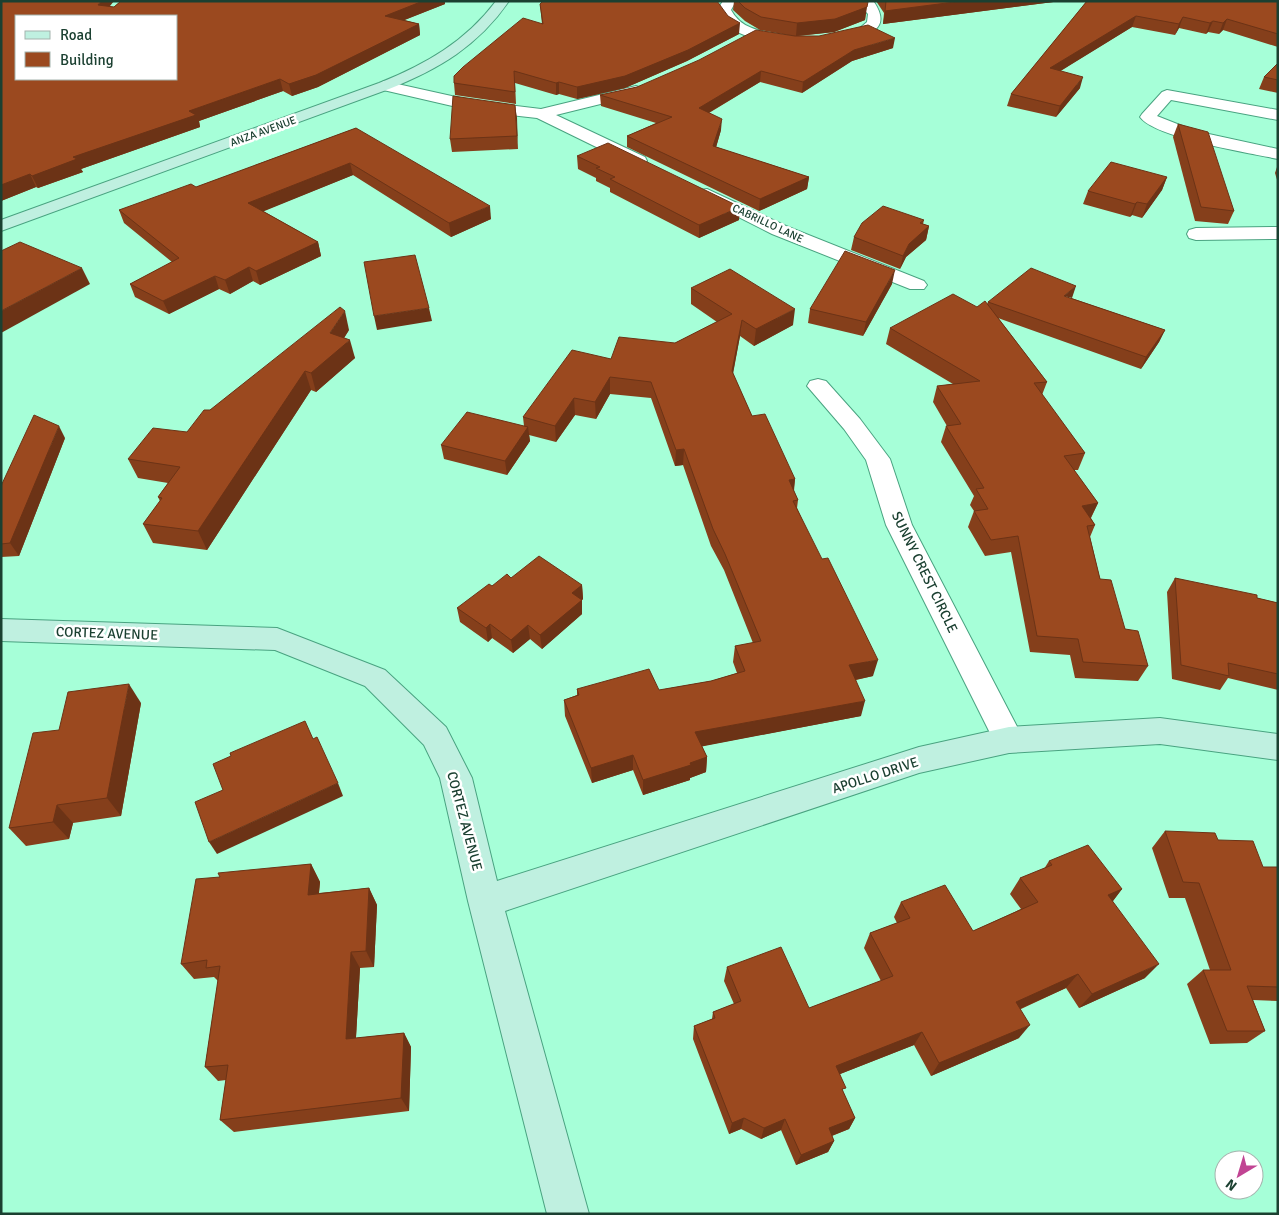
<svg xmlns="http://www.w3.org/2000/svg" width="1279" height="1215" font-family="Signika,sans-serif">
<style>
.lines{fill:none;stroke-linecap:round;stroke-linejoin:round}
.street-casing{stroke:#49a380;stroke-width:2}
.secondary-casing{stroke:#49a380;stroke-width:2}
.street{fill:#fff;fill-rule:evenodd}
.secondary{fill:#bff0e0;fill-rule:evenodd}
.wall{fill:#853f1b}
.shaded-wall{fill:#6c3316}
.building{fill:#9b491f;stroke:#6c3316;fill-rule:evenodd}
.labels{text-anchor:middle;stroke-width:5;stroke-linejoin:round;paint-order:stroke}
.far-street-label{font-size:11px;fill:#1b4031;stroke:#fff}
.street-label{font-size:14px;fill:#1b4031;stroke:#fff}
</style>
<rect width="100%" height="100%" fill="#a6ffd8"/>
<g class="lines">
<g class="street-casing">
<g id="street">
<path d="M723,1H736L731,10C744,34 771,31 794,37L796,40C787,51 742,36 732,29C725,24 721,17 717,10Z"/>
<path d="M856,1L874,2C895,33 861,37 837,43L832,42L830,39L832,36L860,28L867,22L868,14Z"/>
<polygon points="384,81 474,101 541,109 636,86 641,88 644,91 641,94 556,115 645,157 647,161 645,165 633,165 537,118 474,111 379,89 376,86"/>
<path d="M1167,90L1278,110V120L1171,100L1157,116L1195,131L1278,149V159C1250,153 1155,138 1140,117L1142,114L1162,92Z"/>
<polygon points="707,189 786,226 924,281 927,285 924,289 910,289 772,234 701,198 698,194 701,190"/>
<polygon points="1278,227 1278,239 1196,240 1189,238 1187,234 1189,230 1196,228"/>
<polygon points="818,379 826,381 860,419 890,459 912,525 1024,740 1020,749 1009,753 998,749 886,525 866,460 844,429 807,386 810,381"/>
</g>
</g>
<g class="secondary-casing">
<g id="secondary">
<path d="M496,1H509C478,46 439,69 389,89L1,231V220L379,83C426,64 465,42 496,1Z"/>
<polygon points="1,619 277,628 385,670 446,727 472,778 497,881 919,747 1009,727 1160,718 1278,734 1278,760 1160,744 1009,753 919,773 505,911 589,1214 547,1214 468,901 440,778 424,745 365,686 275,650 1,641"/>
</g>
</g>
<use href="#street" class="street"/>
<use href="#secondary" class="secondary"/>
</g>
<g class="wall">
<polygon points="1,1 114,7 121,1 445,1 445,4 404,20 419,24 420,35 318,87 292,96 283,91 199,121 200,127 81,169 83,172 38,188 36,187 1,201"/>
<polygon points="734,1 867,1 865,20 834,32 798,36 893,48 852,61 802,93 760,82 709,113 721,130 716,147 809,177 807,189 759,211 627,147 627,136 656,123 601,106 600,95 637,87 793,36 760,30 745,21 733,10"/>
<polygon points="876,1 1061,1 883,24 884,13"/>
<polygon points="1087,1 1278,1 1278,47 1223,30 1219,34 1208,32 1206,34 1179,28 1175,35 1132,27 1060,71 1080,88 1056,117 1007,106 1011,94"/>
<polygon points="540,4 719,4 739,34 687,61 625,88 577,99 559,94 556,95 515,83 516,104 455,95 454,83 542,24"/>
<polygon points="1278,63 1278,93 1259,89 1264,77"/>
<polygon points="515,105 518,149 452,152 450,139"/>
<polygon points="1178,124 1234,211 1228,224 1195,221 1173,137"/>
<polygon points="356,128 491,219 451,237 353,175 263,211 318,242 321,256 260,285 253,281 230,294 219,289 169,314 135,297 130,284 172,262 124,223 119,210 196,187"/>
<polygon points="577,156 739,220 699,238 610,192 610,188 596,181 596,178 578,169"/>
<polygon points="1278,164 1278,183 1275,173"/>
<polygon points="1167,177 1162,190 1142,218 1132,215 1130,217 1083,204 1088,191"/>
<polygon points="924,220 923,224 929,226 926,240 906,257 900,269 851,250 854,237"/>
<polygon points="892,284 863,336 808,323 810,309"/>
<polygon points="691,288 793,325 754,346 740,336 733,374 752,416 795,479 794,491 798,500 797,508 873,676 856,680 861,716 702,746 707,757 706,772 690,778 690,780 643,795 633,770 592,783 565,716 564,700 577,695 577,689 659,690 711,681 737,673 733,662 735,646 753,643 724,570 711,546 683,465 675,466 651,398 610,394 596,419 575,415 556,442 529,435 530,441 507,475 444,459 441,445 524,426 523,417 611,359 675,343 717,322 691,304"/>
<polygon points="1071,298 1165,330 1159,342 1141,369 998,318 1047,382 1042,395 1085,453 1078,470 1074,470 1098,503 1091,518 1095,525 1090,537 1100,579 1125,629 1148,666 1138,681 1075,678 1070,655 1030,652 1011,552 985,556 968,527 974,511 970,505 974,496 941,442 946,426 947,426 933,402 937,386 953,384 886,344 890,328 977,307 987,304 988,302"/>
<polygon points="349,330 344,338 355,358 316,392 311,390 207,550 153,543 143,524 160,501 158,497 168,483 138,478 128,459 187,432 210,410"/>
<polygon points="65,438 19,556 1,557 1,486"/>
<polygon points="511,578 582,585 583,599 582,600 582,614 542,649 530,639 513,653 492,638 488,642 460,622 457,608 492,586"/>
<polygon points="1175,578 1278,603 1278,690 1228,678 1220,690 1172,679 1167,592"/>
<polygon points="141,703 121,816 73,823 69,839 26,846 9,828 59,730"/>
<polygon points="1165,831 1218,840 1263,867 1278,867 1278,1001 1253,1000 1265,1031 1247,1043 1210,1044 1187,984 1203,970 1210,970 1185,898 1169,898 1152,848"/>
<polygon points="1049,861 1122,889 1112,902 1145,978 1079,1008 1066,988 1021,1009 1019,1038 931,1076 914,1045 840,1074 843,1092 855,1118 849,1129 832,1136 834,1141 828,1152 796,1165 781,1130 761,1139 741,1129 729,1134 693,1039 694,1026 712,1019 713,1012 734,1004 724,981 727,967 809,1008 881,981 864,948 870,933 897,923 894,917 901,902 973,931 1021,909 1010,894 1020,878 1044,869"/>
<polygon points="311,864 320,882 319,893 369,888 377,905 374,967 360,968 356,1038 404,1033 411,1047 409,1111 234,1132 220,1120 226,1080 218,1081 205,1067 218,981 214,977 194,979 181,964 220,877"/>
</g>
<g class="shaded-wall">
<polygon points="101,1 114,1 102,16 98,5"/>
<polygon points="423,1 445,1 445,4 387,27 385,16"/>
<polygon points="962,1 1061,1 883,24 885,11"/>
<polygon points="867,7 865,20 834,32 796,36 797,23"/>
<polygon points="1136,16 1132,27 1046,80 1050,68"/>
<polygon points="1183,17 1179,28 1175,35 1179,24"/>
<polygon points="1227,19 1223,30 1219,34 1223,23"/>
<polygon points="1213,21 1208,32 1206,34 1210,23"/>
<polygon points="740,23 739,34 687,61 625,88 577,99 577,87"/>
<polygon points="419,24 420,35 318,87 292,96 289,84"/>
<polygon points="895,38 893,48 852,61 802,93 803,82 854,50"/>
<polygon points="761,71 760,82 698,119 699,108"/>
<polygon points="1083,77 1080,88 1056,117 1060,106"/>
<polygon points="280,79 283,91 199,121 200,127 81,169 83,172 38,188 32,176 73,157 189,111"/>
<polygon points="559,82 559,94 556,95 556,83"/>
<polygon points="515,105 517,118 518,149 517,136"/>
<polygon points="722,119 721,130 713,158 713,146"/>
<polygon points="350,163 353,175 252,216 248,203"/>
<polygon points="30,174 36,187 1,201 1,185"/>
<polygon points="809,177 807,189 759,211 760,199"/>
<polygon points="1167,177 1162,190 1142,218 1147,204"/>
<polygon points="1137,202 1132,215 1130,217 1135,204"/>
<polygon points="490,206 491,219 451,237 449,223"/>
<polygon points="740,207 739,220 699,238 699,225"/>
<polygon points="929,226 926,240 906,257 900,269 903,256 909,244"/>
<polygon points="318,242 321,256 260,285 256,271"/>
<polygon points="249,267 253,281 230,294 225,280"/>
<polygon points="82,268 90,284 1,333 1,311"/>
<polygon points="895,270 892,284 863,336 866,322"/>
<polygon points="215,276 219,289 169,314 163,301"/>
<polygon points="1076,286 1072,298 1064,296"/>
<polygon points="429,308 432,321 377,330 374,316"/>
<polygon points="795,309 793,325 754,346 756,329"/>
<polygon points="345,311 349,330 335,352 330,333"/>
<polygon points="742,320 740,336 730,388 732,371"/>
<polygon points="1165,330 1159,342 1141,369 1146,357"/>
<polygon points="350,340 355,358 316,392 311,373"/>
<polygon points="305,371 311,390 207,550 198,531"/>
<polygon points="610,377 610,394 596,419 595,402"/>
<polygon points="574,398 575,415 556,442 555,426"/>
<polygon points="59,426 65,438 19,556 10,543"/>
<polygon points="528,427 530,441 507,475 505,461"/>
<polygon points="684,449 683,465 675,466 676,450"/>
<polygon points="795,479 793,495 789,480"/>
<polygon points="1098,503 1090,519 1082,506"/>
<polygon points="582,585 583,599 582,600 582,614 542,649 540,635 572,593"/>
<polygon points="490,624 492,638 488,642 486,628"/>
<polygon points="528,625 530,639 513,653 511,640"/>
<polygon points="878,660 873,676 845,682 849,665"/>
<polygon points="129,684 141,703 121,816 107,798"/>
<polygon points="865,701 861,716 694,748 695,732"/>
<polygon points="633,755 633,770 592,783 591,768"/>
<polygon points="707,757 706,772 690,778 690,780 643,795 643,780"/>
<polygon points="338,783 343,796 217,854 209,842"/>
<polygon points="57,805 73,823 69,839 53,822"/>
<polygon points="311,864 320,882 317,911 308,895"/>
<polygon points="369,888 377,905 374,967 366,951"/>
<polygon points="1122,889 1110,905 1108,895"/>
<polygon points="351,952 360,968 355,1053 346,1039"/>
<polygon points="1159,964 1145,978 1079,1008 1092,994"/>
<polygon points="1078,974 1066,988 1006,1015 1016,1002"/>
<polygon points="1030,1025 1019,1038 931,1076 939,1063"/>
<polygon points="922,1032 914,1045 830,1078 836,1066"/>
<polygon points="404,1033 411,1047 409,1111 401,1098"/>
<polygon points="744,1118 741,1129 729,1134 732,1123"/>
<polygon points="855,1118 849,1129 823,1139 829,1128"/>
<polygon points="785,1119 781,1130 761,1139 764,1128"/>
<polygon points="834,1141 828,1152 796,1165 801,1155"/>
</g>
<g class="building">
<path d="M1,1H101L98,5L114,7L121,1H423L385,16L419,24L316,75L289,84L280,79L189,111L196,115L73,157L77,159L32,176L30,174L1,185ZM16,16H176V79H16Z"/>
<polygon points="543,1 717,1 728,16 740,23 688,50 625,76 577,87 559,82 556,83 514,71 515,92 454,83 454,76 463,67 523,18 543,24 540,4"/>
<polygon points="738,1 867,1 868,2 867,7 835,19 797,23 761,17 745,8"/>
<polygon points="886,1 962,1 885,11"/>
<polygon points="1087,1 1278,1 1278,34 1227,19 1223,23 1213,21 1210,23 1183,17 1179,24 1136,16 1050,68 1083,77 1060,106 1011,94"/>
<polygon points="868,25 895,38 854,50 803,82 761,71 699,108 722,119 713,146 809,177 760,199 627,136 672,117 600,95 637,87 699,60 756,30 795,36 819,36"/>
<polygon points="1278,63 1278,80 1264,77"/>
<polygon points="453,96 515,105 517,136 450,139"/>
<polygon points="1178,124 1208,132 1234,211 1201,207"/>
<polygon points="356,128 490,206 449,223 350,163 248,203 318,242 256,271 249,267 225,280 215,276 163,301 130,284 179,258 119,210 191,184 196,187"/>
<polygon points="608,143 740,207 699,225 610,179 615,177 596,168 600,167 577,156"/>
<polygon points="1111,162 1167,177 1147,204 1137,202 1135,204 1088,191"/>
<polygon points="883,206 924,220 920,223 929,226 909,244 903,256 854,237 862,223"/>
<polygon points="20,242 82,268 1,311 1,251"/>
<polygon points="845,251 895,270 866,322 810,309"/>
<polygon points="415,255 429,308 374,316 364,262"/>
<polygon points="1031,268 1076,286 1064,296 1165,330 1146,357 988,302"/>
<polygon points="730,269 795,309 756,329 742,320 732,371 752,416 765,414 795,479 789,480 798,500 793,501 822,559 828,558 878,660 849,665 865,701 695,732 707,757 690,763 691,765 643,780 633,755 591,768 564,700 579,695 577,689 649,669 659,690 711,681 745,671 735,646 761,641 725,554 713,529 684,449 676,450 651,382 610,377 595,402 574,398 555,426 523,417 572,350 611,359 619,337 675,343 732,314 691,288"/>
<polygon points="953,294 977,307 985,301 1047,382 1034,383 1085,453 1064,456 1098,503 1082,506 1095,525 1087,526 1100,579 1111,580 1125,629 1138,631 1148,666 1083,662 1078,639 1037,636 1018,536 991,540 974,511 988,509 976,489 984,488 946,426 961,424 937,386 980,381 890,328"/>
<polygon points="340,307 345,311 330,333 350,340 311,373 305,371 198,531 143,524 162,498 158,497 180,467 128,459 153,428 187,432 204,410 210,410"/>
<polygon points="467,412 528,427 505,461 441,445"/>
<polygon points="34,415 59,426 10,543 1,544 1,486"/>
<polygon points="539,556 582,585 572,593 582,600 540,635 528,625 511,640 490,624 486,628 457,608 489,584 492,586 507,574 511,578"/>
<polygon points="1175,578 1257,595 1257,598 1278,603 1278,674 1228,663 1229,676 1181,665"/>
<polygon points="129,684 107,798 57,805 53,822 9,828 33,733 59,730 68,692"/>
<polygon points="305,721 313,739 317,737 338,783 209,842 195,802 223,790 213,764 231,756 230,753"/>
<polygon points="1165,831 1215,833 1218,840 1253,841 1263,867 1278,867 1278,987 1247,986 1265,1031 1227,1031 1203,970 1231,970 1199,883 1183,882"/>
<polygon points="1088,845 1122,889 1108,895 1159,964 1092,994 1078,974 1016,1002 1030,1025 939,1063 922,1032 836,1066 846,1088 842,1089 855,1118 829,1128 834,1141 801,1155 785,1119 764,1128 744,1118 732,1123 694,1026 715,1018 713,1012 741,1001 727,967 781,947 809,1008 893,976 870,933 910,918 901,902 945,885 973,931 1038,902 1020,878 1052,865 1049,861"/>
<polygon points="311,864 308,895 369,888 366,951 351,952 346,1039 404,1033 401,1098 220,1120 228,1065 205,1067 220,966 206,968 207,960 181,964 196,879 220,877 218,873"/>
</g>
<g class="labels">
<g class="far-street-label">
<text transform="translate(263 131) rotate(-20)" y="4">ANZA AVENUE</text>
<text transform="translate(768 223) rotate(25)" y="4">CABRILLO LANE</text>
</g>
<g class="street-label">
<text transform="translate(925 572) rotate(64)" y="5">SUNNY CREST CIRCLE</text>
<text transform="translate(107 633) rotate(2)" y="5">CORTEZ AVENUE</text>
<text transform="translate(875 775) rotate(-18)" y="5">APOLLO DRIVE</text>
<text transform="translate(465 821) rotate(75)" y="5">CORTEZ AVENUE</text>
</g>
</g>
<rect width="1279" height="1215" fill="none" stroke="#1b4031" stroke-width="5"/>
<rect x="15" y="15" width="162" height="65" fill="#ffffff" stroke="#a4b3ad"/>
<rect x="25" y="31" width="25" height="8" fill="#bff0e0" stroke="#a4b3ad"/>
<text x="60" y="40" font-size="15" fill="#1b4031">Road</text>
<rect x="25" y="52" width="25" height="15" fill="#9b491f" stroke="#a4b3ad"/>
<text x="60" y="65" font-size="15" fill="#1b4031">Building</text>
<g transform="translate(1239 1175) rotate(218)"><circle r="24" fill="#ffffff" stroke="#a4b3ad"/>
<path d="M0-4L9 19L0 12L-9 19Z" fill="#c14493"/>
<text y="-8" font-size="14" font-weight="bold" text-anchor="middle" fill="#1b4031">N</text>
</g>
</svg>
